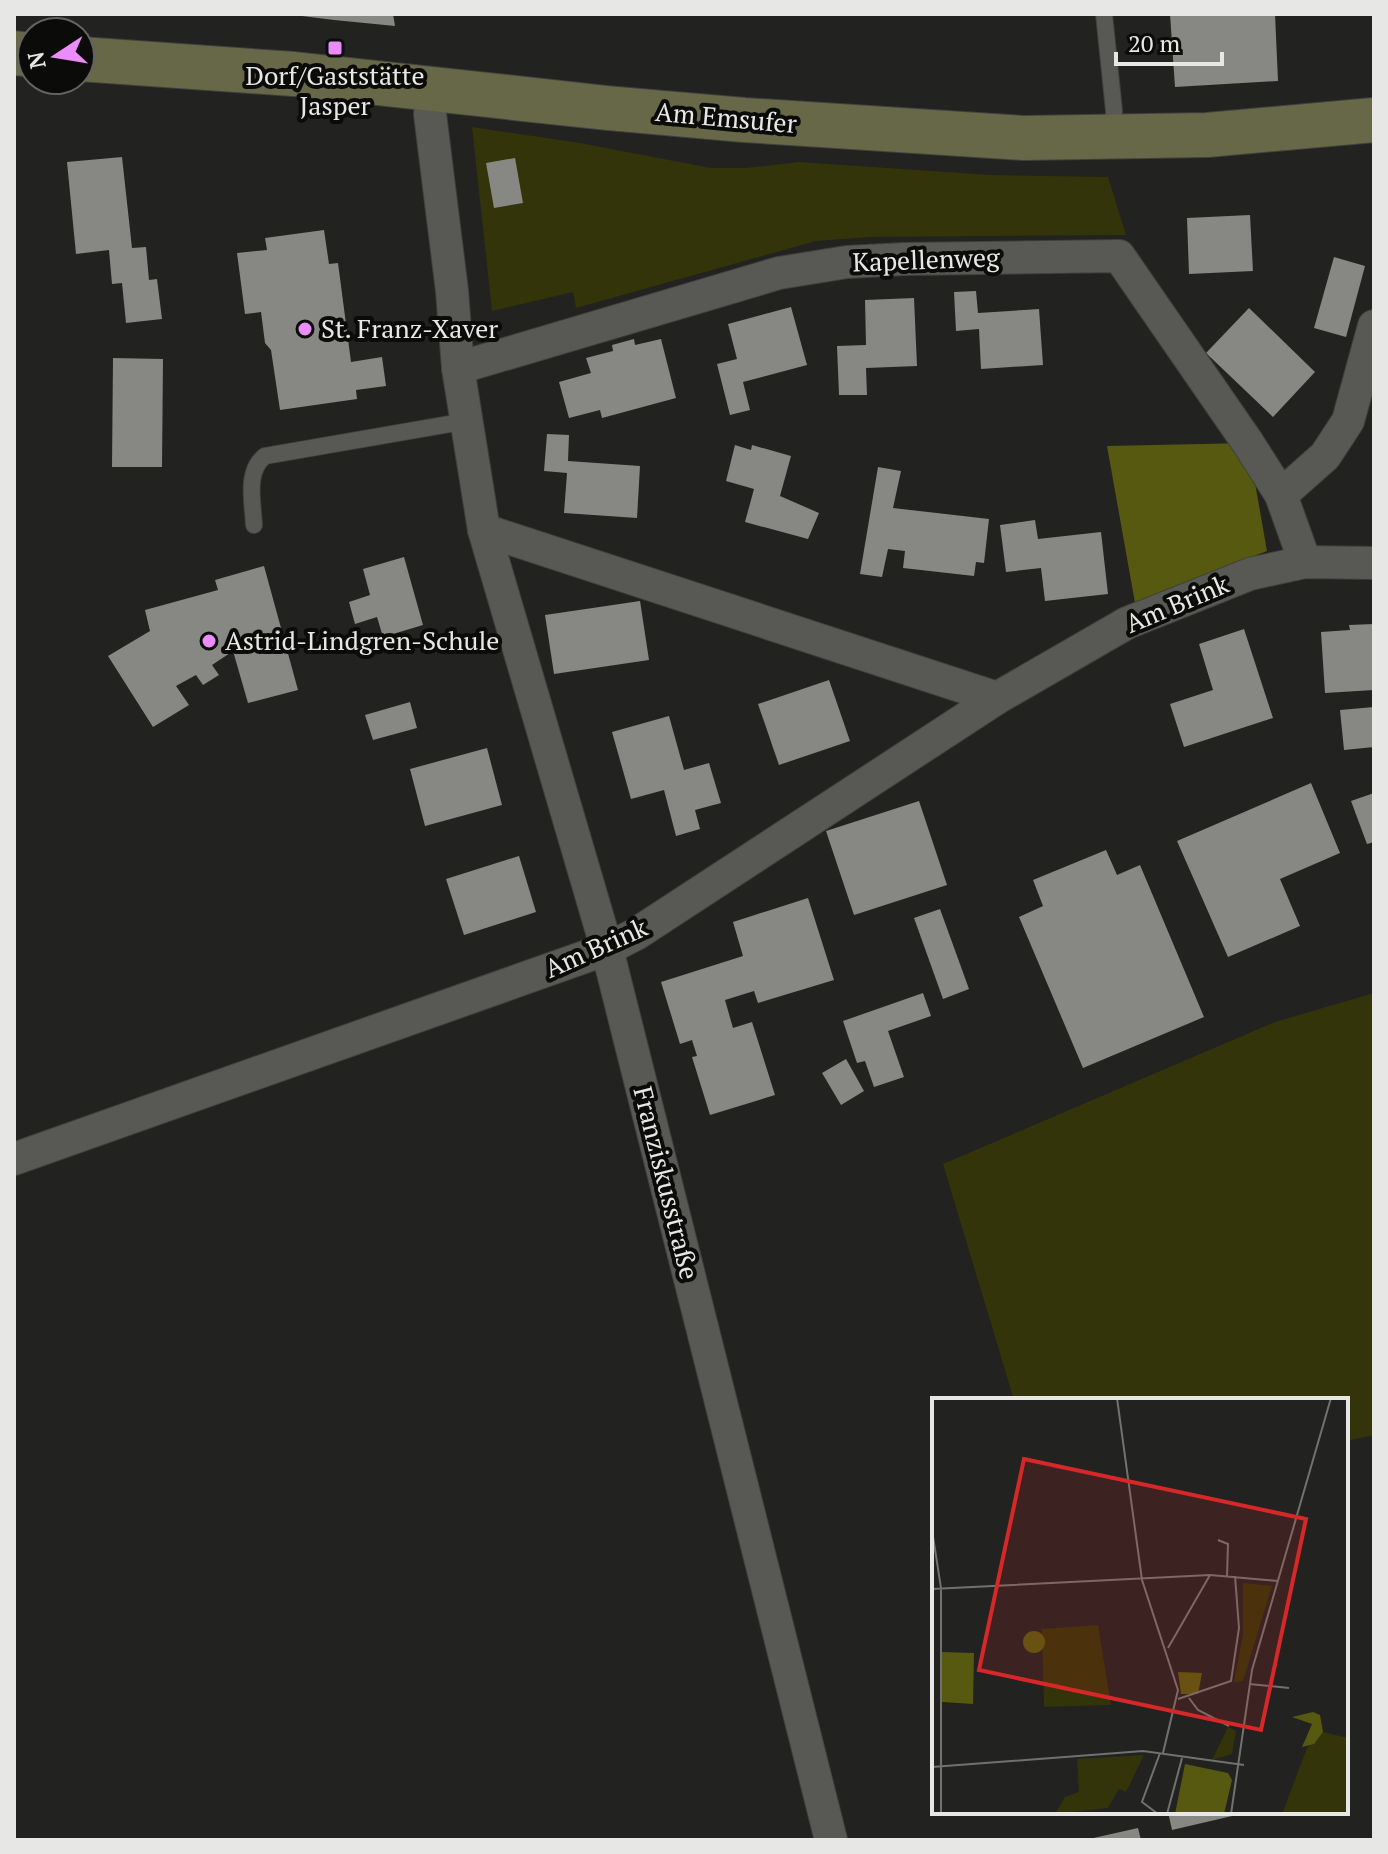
<svg xmlns="http://www.w3.org/2000/svg" width="1388" height="1854" font-family="'PT Serif',serif">
<style>
.green{fill:#333409}
.forest{fill:#56590f}
.building{fill:#878884}
.lines{fill:none;stroke-linecap:round;stroke-linejoin:round}
.lane-casing{stroke:#40413e;stroke-width:18}
.street-casing{stroke:#40413e;stroke-width:34}
.secondary-casing{stroke:#40413e;stroke-width:46}
.lane{stroke:#585855;stroke-width:16}
.street{stroke:#585855;stroke-width:32}
.secondary{stroke:#676848;stroke-width:44}
.poi-dot{fill:#ec8cfb;stroke:#0b0b0a;stroke-width:3}
.labels{text-anchor:middle;stroke-width:8;stroke-linejoin:round;paint-order:stroke}
.poi-label{font-size:26px;fill:#e7e7e5;stroke:#0b0b0a;text-anchor:start}
.street-label{font-size:26px;fill:#e7e7e5;stroke:#0b0b0a}
.inset-road{fill:none;stroke:#71716f;stroke-width:2}
.view{fill:#d62828;fill-opacity:0.15;stroke:#d62828;stroke-width:4}
.inset-edge{fill:none;stroke:#e7e7e5;stroke-width:4}
</style>
<rect width="100%" height="100%" fill="#222220"/>
<g class="green">
<polygon points="472,127 580,143 711,168 746,168 799,162 991,175 1108,177 1126,235 870,237 816,241 576,308 573,292 492,311"/>
<polygon points="1374,993 1374,1435 1346,1441 1346,1400 1014,1400 943,1164 1275,1022"/>
</g>
<polygon class="forest" points="1248,443 1267,551 1135,603 1107,446"/>
<g class="building">
<polygon points="302,14 393,14 395,26 334,20 302,16"/>
<polygon points="1170,14 1275,14 1278,81 1175,87"/>
<polygon points="122,157 132,248 146,247 149,280 157,279 162,319 126,323 122,283 112,284 109,250 76,254 67,162"/>
<polygon points="515,158 523,203 494,208 486,163"/>
<polygon points="1250,215 1253,271 1189,274 1187,218"/>
<polygon points="324,230 329,264 338,263 351,362 382,357 386,386 356,390 357,399 280,410 271,350 265,343 261,312 245,314 237,253 267,250 265,238"/>
<polygon points="1334,257 1365,266 1346,337 1314,328"/>
<polygon points="976,291 978,313 1039,309 1043,365 981,369 979,329 956,331 954,292"/>
<polygon points="914,298 917,366 866,368 867,395 839,395 837,346 866,345 865,300"/>
<polygon points="791,307 807,365 743,382 750,410 730,415 717,364 737,359 728,324"/>
<polygon points="1249,308 1315,372 1273,417 1206,353"/>
<polygon points="634,339 635,345 661,339 676,398 602,418 600,410 569,418 559,382 591,373 586,358 613,351 612,345"/>
<polygon points="113,358 163,359 162,467 112,467"/>
<polygon points="547,434 569,435 568,461 640,466 637,518 564,513 567,473 544,471"/>
<polygon points="735,445 751,450 752,445 791,456 780,496 819,513 808,539 745,522 754,489 726,481"/>
<polygon points="878,467 901,471 893,508 989,519 984,563 976,562 974,576 903,568 905,551 888,549 882,577 860,574"/>
<polygon points="1035,520 1038,539 1101,532 1108,594 1045,601 1041,568 1006,572 1000,525"/>
<polygon points="404,557 423,625 383,637 377,617 355,624 349,602 370,595 363,569"/>
<polygon points="264,566 298,690 248,703 233,651 212,665 219,675 203,685 196,675 176,686 189,705 153,727 108,656 150,631 145,610 218,590 215,580"/>
<polygon points="640,601 649,660 554,674 545,615"/>
<polygon points="1374,624 1374,690 1325,693 1321,632 1350,630 1349,625"/>
<polygon points="1244,629 1273,718 1184,747 1170,704 1213,690 1199,644"/>
<polygon points="829,680 850,741 779,765 758,704"/>
<polygon points="410,702 417,728 373,740 365,715"/>
<polygon points="1374,707 1374,747 1344,750 1340,710"/>
<polygon points="669,716 684,770 709,763 721,803 695,810 700,829 676,836 664,790 631,799 612,732"/>
<polygon points="487,748 502,805 425,826 410,769"/>
<polygon points="1311,783 1340,853 1280,879 1300,926 1228,957 1177,841"/>
<polygon points="1374,793 1374,842 1367,844 1351,801"/>
<polygon points="919,801 947,885 854,915 826,831"/>
<polygon points="1106,850 1117,875 1140,865 1204,1017 1083,1068 1019,917 1043,906 1033,880"/>
<polygon points="519,856 536,912 464,935 446,879"/>
<polygon points="808,898 834,980 758,1003 754,991 725,1000 733,1028 752,1022 775,1095 710,1115 692,1057 697,1056 692,1040 680,1044 661,982 743,956 733,922"/>
<polygon points="940,909 969,989 943,999 914,918"/>
<polygon points="923,993 931,1016 888,1031 904,1077 874,1087 865,1061 857,1063 843,1021"/>
<polygon points="846,1059 864,1091 841,1105 822,1073"/>
<polygon points="1168,1812 1245,1812 1245,1813 1172,1830"/>
<polygon points="1138,1828 1141,1840 1089,1840 1089,1839"/>
</g>
<g class="lines">
<g class="lane-casing">
<g id="lane">
<polyline points="1104,14 1114,111 1113,136"/>
<path d="M254,525C253,503 245,471 265,456L467,421"/>
</g>
</g>
<g class="street-casing">
<g id="street">
<polyline points="432,90 430,114 452,291 458,368 484,530 607,949 831,1840"/>
<polyline points="458,368 779,273 847,262 905,259 1119,256 1248,443 1281,495 1305,562"/>
<polyline points="1281,495 1325,456 1348,421 1374,326"/>
<polyline points="484,530 997,698"/>
<polyline points="14,1159 607,949 636,934 997,698 1127,623 1250,574 1305,562 1374,563"/>
</g>
</g>
<g class="secondary-casing">
<g id="secondary">
<polyline points="14,53 32,55"/>
<polyline points="80,59 294,74 607,108 744,120 1024,138 1207,135 1374,120"/>
</g>
</g>
<use href="#lane" class="lane"/>
<use href="#street" class="street"/>
<use href="#secondary" class="secondary"/>
</g>
<g class="poi-dot">
<rect x="327" y="40" width="16" height="16" rx="4"/>
<circle cx="305" cy="329" r="8"/>
<circle cx="209" cy="641" r="8"/>
</g>
<g class="labels">
<g class="poi-label">
<text x="335" y="85" text-anchor="middle">Dorf/Gaststätte<tspan x="335" dy="30">Jasper</tspan></text>
<text x="321" y="338">St. Franz-Xaver</text>
<text x="225" y="650">Astrid-Lindgren-Schule</text>
</g>
<g class="street-label">
<text transform="translate(726 118) rotate(5)" y="9">Am Emsufer</text>
<text transform="translate(926 260) rotate(-2)" y="9">Kapellenweg</text>
<text transform="translate(1177 604) rotate(-23)" y="9">Am Brink</text>
<text transform="translate(596 948) rotate(-24)" y="9">Am Brink</text>
<text transform="translate(666 1183) rotate(76)" y="9">Franziskusstraße</text>
</g>
</g>
<g transform="translate(932 1398)">
<rect width="416" height="416" fill="#222220"/>
<path d="M311,185L340,188L311,283L302,284L311,237ZM166,227L179,307L112,309L110,231ZM296,329L304,333L300,356L280,362ZM391,334L416,340V416H350L375,350ZM212,357L194,394L187,391L176,410L123,416L133,399L147,394L145,361Z" fill="#333409"/>
<path d="M91 244a11 11 0 1 1 22 0a11 11 0 1 1-22 0ZM10,254L42,255L41,306L10,304ZM246,274L270,275L266,296H249ZM381,314L388,317L391,334L382,346L370,349L380,326L360,319ZM253,366L296,375L300,382L292,416H243Z" fill="#56590f"/>
<path class="inset-road" d="M185,0L210,182L246,292L231,355M0,132L9,190V416M286,142L296,146L295,178M0,191L278,177L346,183M236,250L278,177M317,286L357,290M257,300L266,312L297,328M246,301L299,283L307,230L303,178M0,369L211,353L312,367M226,416L210,404L228,355M235,416L250,360M299,416L320,272L399,0"/>
<path class="view" d="M92,61L374,121L329,332L47,272Z"/>
<rect width="416" height="416" class="inset-edge"/>
</g>
<rect width="1388" height="1854" fill="none" stroke="#e7e7e5" stroke-width="32"/>
<g transform="translate(56 56) rotate(258)"><circle r="38" fill="#0b0b0a" stroke="#636362" stroke-width="2"/>
<path d="M0-6L14 30L0 20L-14 30Z" fill="#ec8cfb"/>
<text y="-12" font-size="22" font-weight="bold" text-anchor="middle" fill="#e7e7e5">N</text>
</g>
<path d="M1116 52v12h106v-12" fill="none" stroke="#e7e7e5" stroke-width="4"/>
<text x="1128" y="52" font-size="24" fill="#e7e7e5" stroke="#0b0b0a" stroke-width="6" paint-order="stroke">20 m</text>
</svg>
